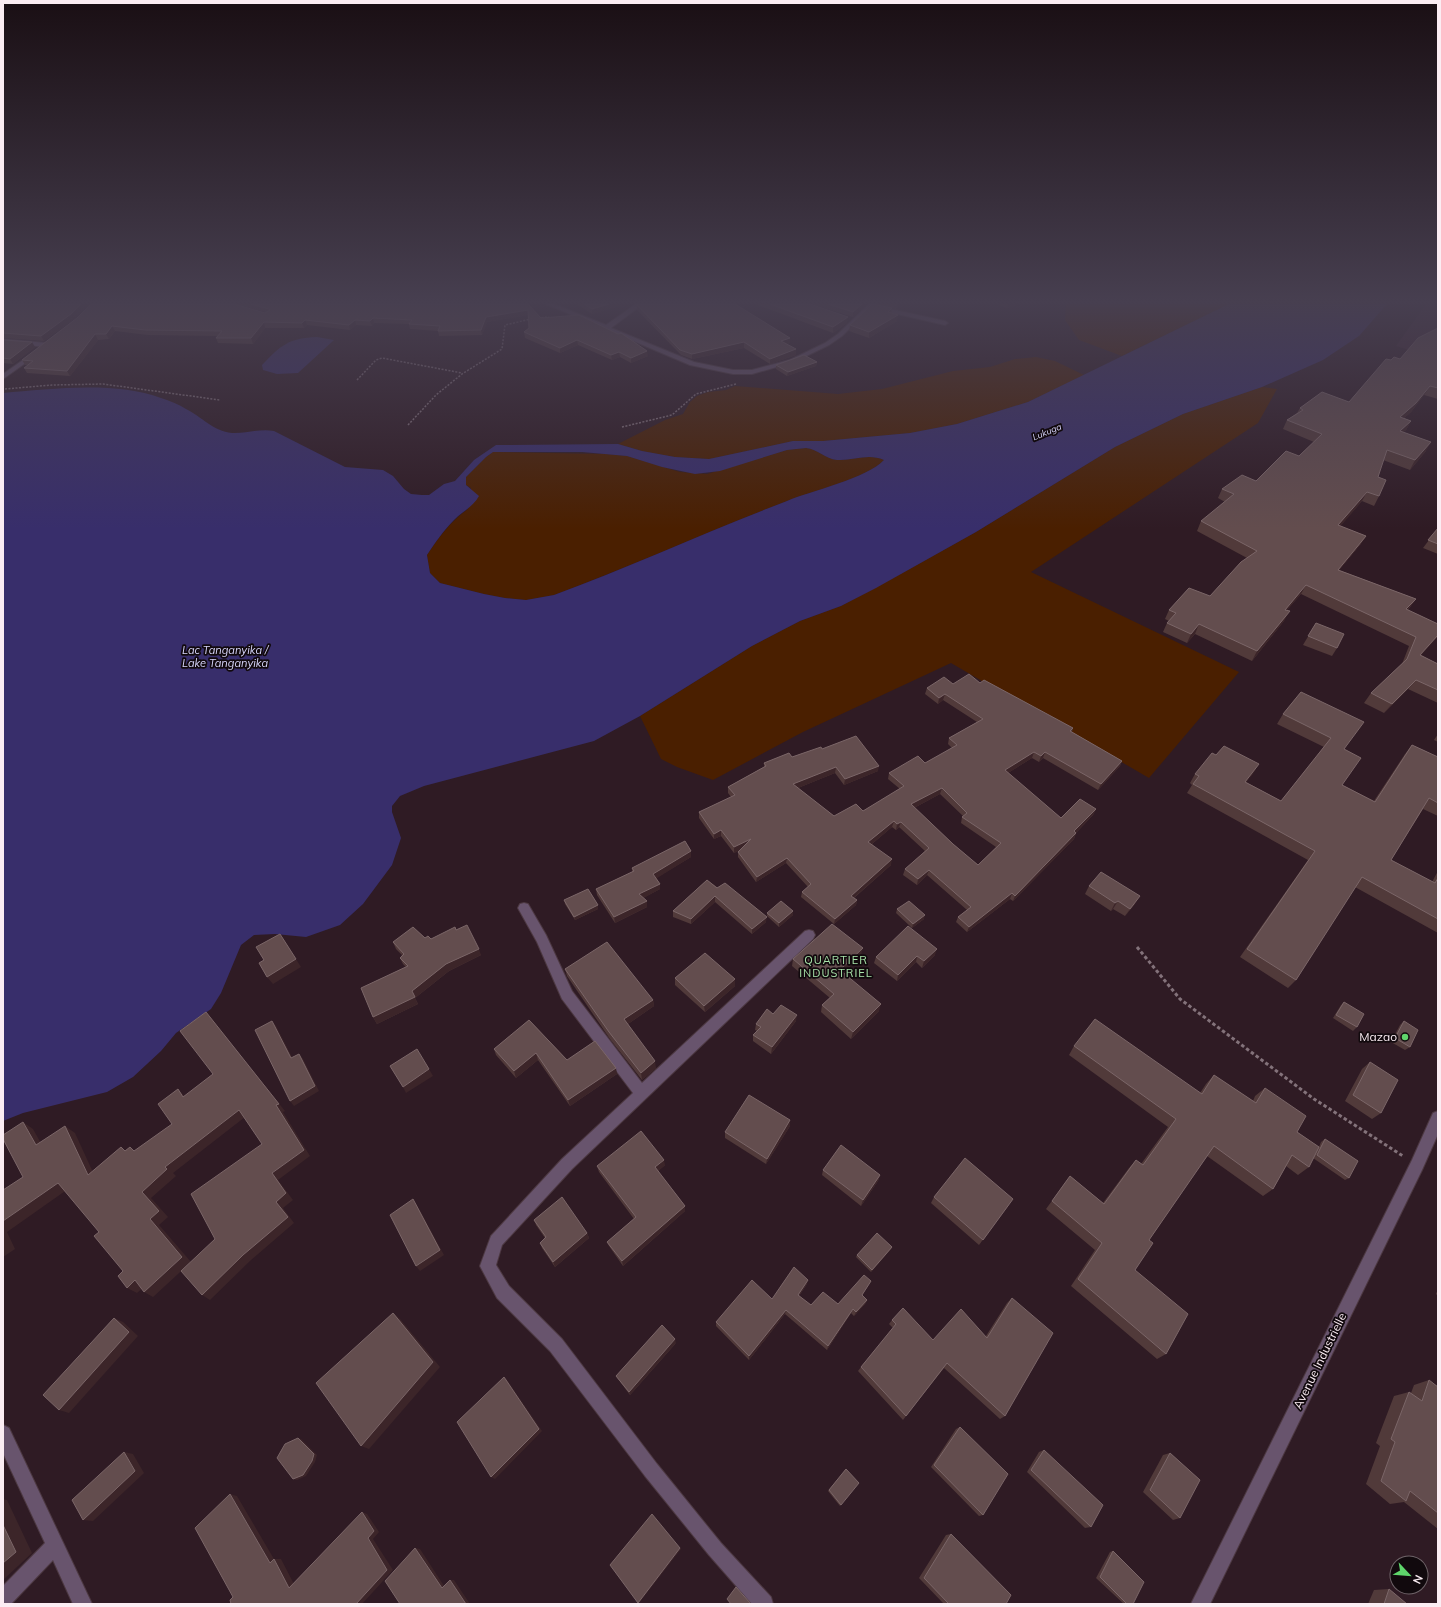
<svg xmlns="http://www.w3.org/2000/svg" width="1441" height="1607" font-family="Mulish,sans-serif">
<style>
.built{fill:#3d2330}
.green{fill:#4a1f00}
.water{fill:#382e6b;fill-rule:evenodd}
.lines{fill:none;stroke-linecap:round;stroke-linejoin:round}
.minor-casing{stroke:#4c3841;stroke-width:2}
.tertiary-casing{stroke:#4c3841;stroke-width:2}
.path-far1{stroke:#83727a;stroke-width:1.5;stroke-dasharray:2 1.5;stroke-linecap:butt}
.path{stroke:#83727a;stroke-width:3;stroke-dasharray:3.5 2.5;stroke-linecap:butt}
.minor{fill:#68546d;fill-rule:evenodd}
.tertiary{fill:#68546d;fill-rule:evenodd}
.wall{fill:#513a3a;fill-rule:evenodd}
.shaded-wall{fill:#3c2529}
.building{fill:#634d4e;stroke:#7b6668;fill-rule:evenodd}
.poi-dot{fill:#5fd56b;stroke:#11090d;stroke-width:1.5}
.labels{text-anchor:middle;stroke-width:3.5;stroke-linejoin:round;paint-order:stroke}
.far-water-label{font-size:9px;font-style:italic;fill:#d8d6fc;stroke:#11090d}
.water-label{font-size:11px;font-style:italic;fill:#d8d6fc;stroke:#11090d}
.neighbourhood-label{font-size:11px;letter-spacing:1px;fill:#a9e5ab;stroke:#11090d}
.near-poi-label{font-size:12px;fill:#fbedf3;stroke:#11090d;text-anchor:end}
.near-street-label{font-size:12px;fill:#fbedf3;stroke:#11090d}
</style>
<rect width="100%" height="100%" fill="#2f1b24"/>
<polygon class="built" points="1426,304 1438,304 1438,359 1396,346"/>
<g class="green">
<polygon points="1066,304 1229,304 1122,356 1079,340 1065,320"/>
<polygon points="1036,357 1055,361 1084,375 1028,402 957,424 910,433 823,441 793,441 709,459 675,457 642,451 618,444 665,420 683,414 690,402 697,396 708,392 726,390 735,386 838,394 882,389 953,371 990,367 1015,359"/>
<polygon points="1262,387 1277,389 1258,423 1031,572 1239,672 1149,778 951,663 803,732 713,780 677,767 661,759 640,716 752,646 800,621 841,606 904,572 976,532 1115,447 1183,414"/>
<path d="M806,448C818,449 825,459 837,460C853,461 868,453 884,460C868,478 811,491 787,501C709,531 632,566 554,595L526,600L505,598L484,594L440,583L430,573L427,555C439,537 450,522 468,509L471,488L466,485V477L486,457L493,452L606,454L627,456L680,472L707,474L787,450Z"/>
</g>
<g class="water">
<path d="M1229,304H1387L1359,336L1323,360L1262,387L1183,414L1115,447L976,532L876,588L841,606L800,621L752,646L640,716L594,741L424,786L400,796L392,806V812L401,838L392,865L363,904L340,925L306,937L275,934L254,935L241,945L221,993L211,1009L176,1033L161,1051L133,1077L107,1092L23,1113L3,1121V393C50,389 116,381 161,398C170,401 178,404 186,409C202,417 213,431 232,433C246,434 260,428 274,431L345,467L383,470L393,476L404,489L411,494L422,495H429L444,484L455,481L474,460L496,445L618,444L642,451L675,457L709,459L793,441H823L910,433L957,424L1028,402ZM806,448C818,449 825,459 837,460C853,461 868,453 884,460C868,478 810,491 787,501C708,531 632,566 554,595L526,600L505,598L484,594L440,583L430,573L427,555C435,543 443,531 454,520C463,511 473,507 479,496L466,485V477L486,457L493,452H582L627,456L662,467L695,474L720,471L787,450Z"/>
<path d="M317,337L334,340L298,373L277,374L263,370L262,365C281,345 289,338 317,337Z"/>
</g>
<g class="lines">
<g class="minor-casing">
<g id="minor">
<polygon points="546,304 554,304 606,325 636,304 643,304 611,328 694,362 733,370 752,370 790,360 825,343 838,334 869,304 875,304 842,336 829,345 794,362 752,374 733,374 690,365"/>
<polygon points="877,306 945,321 948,323 945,325 875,309 874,308"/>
<polygon points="3,339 47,343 50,345 47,347 3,343"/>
<polygon points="33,353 38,354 3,379 3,374"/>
<polygon points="524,903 528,904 546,935 572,991 642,1083 805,931 809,930 813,931 815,935 813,939 572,1169 502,1245 496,1265 509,1286 562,1339 657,1464 721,1543 771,1597 773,1604 752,1604 709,1555 645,1476 550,1351 497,1298 480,1266 491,1236 562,1159 633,1093 562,999 537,942 518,908 520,904"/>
<polygon points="3,1425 9,1428 92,1604 73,1604 53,1560 11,1604 3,1604 3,1586 45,1543 3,1453"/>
</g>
</g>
<g class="tertiary-casing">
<polygon id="tertiary" points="1438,1111 1438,1134 1422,1170 1210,1604 1191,1604 1412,1160 1433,1113"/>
</g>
<g class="path-far1">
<polyline points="538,318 549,317"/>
<polyline points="357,380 376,360 382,358 462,373"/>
<polyline points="5,389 52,385 103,384 220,400"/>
<polyline points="408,425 436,395 462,374 502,349 505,325 531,319"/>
<polyline points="622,427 672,415 696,394 736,384"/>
</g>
<polyline class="path" points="1137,947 1180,999 1314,1099 1403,1156"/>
<use href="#minor" class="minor"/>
<use href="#tertiary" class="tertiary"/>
</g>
<g class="wall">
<polygon points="3,304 89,304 74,319 44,341 3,338"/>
<polygon points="235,304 528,304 541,318 648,356 631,363 620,357 612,360 578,345 560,353 525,338 524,332 529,328 528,315 487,322 482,335 439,336 438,331 410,329 409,324 374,323 372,326 356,325 350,330 307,325 304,328 265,328 253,344 218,343 216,338 217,336 148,335 115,331 109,339 98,340 70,376 27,373 24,368 28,365 25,365 22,360 77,318 265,313 266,312"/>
<polygon points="577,304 626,304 592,314"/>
<polygon points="755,304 810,304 847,323 833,333"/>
<polygon points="812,304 868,304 853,317"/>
<polygon points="874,304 901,304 896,309"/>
<polygon points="998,304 1020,304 1007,308"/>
<polygon points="637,305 790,338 790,343 787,344 796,355 770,364 744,348 692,359 681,355 637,310"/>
<polygon points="892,308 891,313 897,321 869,338 849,331 850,325"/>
<polygon points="1438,328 1438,399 1424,395 1411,412 1404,418 1411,421 1406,430 1403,432 1426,451 1410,470 1383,460 1378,477 1379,496 1374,506 1362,501 1340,526 1366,536 1360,545 1339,570 1416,599 1408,610 1438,624 1438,636 1421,655 1438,664 1438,703 1408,689 1384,713 1364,703 1371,693 1402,664 1409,646 1301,594 1287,610 1284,621 1252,661 1195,634 1187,643 1163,632 1167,623 1169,621 1165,619 1169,610 1210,596 1247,558 1197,531 1201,521 1225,502 1218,498 1222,489 1256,481 1299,456 1314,442 1283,429 1287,420 1297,413 1300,408 1349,402 1391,360 1400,359"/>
<polygon points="3,340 35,347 13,364 3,363"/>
<polygon points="817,362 816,366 787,376 776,369 776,365"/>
<polygon points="1438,528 1438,554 1423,548"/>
<polygon points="1316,623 1337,648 1332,656 1303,645"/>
<path d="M980,683L1073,728L1072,732L1122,761L1120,766L1098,790L1043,758L1039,762L1032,758L1008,773L1061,818L1096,809L1093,815L1076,833L1074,839L1013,901L1010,899L967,932L956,922L958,917L967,910L927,875L917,885L903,875L905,869L925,851L899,827L896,830L892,827L872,844L891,865L854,898L857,900L856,905L834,924L801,897L802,892L808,887L786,863L756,882L738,857V851L734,853L721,836L714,839L699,818V812L731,797L728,793V787L764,767V763L792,757L822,749L878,771L844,785L835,773L798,788L834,816L863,811L900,789L888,779L889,773L925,763L952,748L948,744L949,738L977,722L943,700L938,704L925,694L927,688L953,684ZM940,794L963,816L962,817L961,823L996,847L978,865L953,844L914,808Z"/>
<polygon points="1301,692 1344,749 1342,785 1374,801 1405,754 1412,745 1438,757 1438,816 1423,809 1391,860 1432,882 1438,871 1438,933 1355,887 1296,980 1288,988 1240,957 1308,860 1187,793 1192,785 1190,783 1195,774 1216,755 1259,764 1246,782 1281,801 1324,747 1277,724 1283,714"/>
<polygon points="1438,734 1438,742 1434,740"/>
<polygon points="691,857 656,878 660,884 660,889 643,898 647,907 615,923 597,895 596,889 632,872 632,868"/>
<polygon points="707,880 766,922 752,934 715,902 691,924 673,917 673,911"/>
<polygon points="1089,886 1135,904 1125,916 1113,909 1111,911 1085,894"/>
<polygon points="564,900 598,905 598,909 575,920 565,904"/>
<polygon points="897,909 924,919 912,928 896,913"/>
<polygon points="793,911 793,915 779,927 767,916 767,913"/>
<polygon points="456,930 481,955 449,971 415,998 418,1004 377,1024 373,1017 406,967 403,964 400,958 402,955 396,949 393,942 425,938 431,939"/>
<polygon points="861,955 843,973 879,1011 851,1039 821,1012 822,1005 830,998 792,966 793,959"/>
<polygon points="935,955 922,968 916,962 897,981 874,963 876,957"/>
<polygon points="565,969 653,1000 654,1006 628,1024 656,1068 642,1080 610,1039 567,976"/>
<polygon points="675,978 735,979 735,986 705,1012 675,985"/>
<polygon points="1344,1002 1357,1027 1353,1031 1333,1018 1341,1005"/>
<polygon points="773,1014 796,1021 771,1054 753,1041 753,1035 757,1031 755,1030 756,1024"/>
<polygon points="529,1020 567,1060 617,1074 570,1106 538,1060 516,1078 496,1055 494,1049"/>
<polygon points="1404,1021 1410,1047 1405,1050 1391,1042 1400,1025"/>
<polygon points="1074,1046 1200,1093 1206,1084 1214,1075 1253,1101 1255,1096 1265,1088 1297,1132 1319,1147 1321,1142 1325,1139 1349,1178 1345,1180 1313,1158 1309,1167 1298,1175 1286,1166 1273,1189 1263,1196 1207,1156 1149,1240 1135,1270 1166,1354 1157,1359 1071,1286 1095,1250 1046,1209 1070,1176 1103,1203 1129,1168 1136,1160 1141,1164 1168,1127 1069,1055"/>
<polygon points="1370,1062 1381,1113 1372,1119 1345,1101 1362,1069"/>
<polygon points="790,1120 790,1126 766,1164 725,1138 725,1132"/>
<polygon points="665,1165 658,1171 685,1206 685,1211 623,1266 609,1246 607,1242 634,1219 599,1172 597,1166"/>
<polygon points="823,1170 880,1175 878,1181 861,1206 822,1175"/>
<polygon points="934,1197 1013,1199 979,1245 931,1203"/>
<polygon points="534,1220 587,1233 589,1238 555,1267 542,1248 540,1243 545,1238 536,1225"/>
<polygon points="892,1247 891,1249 871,1272 856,1257 857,1255"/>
<polygon points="871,1281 862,1295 867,1300 865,1304 854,1316 851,1313 827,1350 785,1314 749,1360 716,1326 716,1322 772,1299 807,1284 799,1296 811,1305 838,1304"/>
<polygon points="1438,1289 1438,1296 1436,1294"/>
<polygon points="1012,1298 1005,1416 1000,1419 944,1368 906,1416 903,1420 858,1371 861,1367 893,1328 889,1324 892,1320 933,1340 986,1336 1007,1303"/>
<polygon points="676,1343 630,1395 618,1379 616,1376"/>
<polygon points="1429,1380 1438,1387 1438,1529 1404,1502 1390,1504 1366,1484 1380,1446 1376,1443 1394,1396 1409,1392 1411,1393 1414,1385"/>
<polygon points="960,1427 983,1515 979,1516 931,1467 956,1429"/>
<polygon points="1044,1450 1091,1527 1085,1528 1027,1472 1039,1452"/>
<polygon points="1170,1453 1180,1518 1173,1520 1143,1492 1163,1455"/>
<polygon points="846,1469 841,1505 840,1506 828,1491"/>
<polygon points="951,1534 1006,1604 942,1604 943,1603 919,1578 946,1535"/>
<polygon points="1113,1551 1133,1604 1124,1604 1096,1578 1110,1552"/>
<polygon points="1389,1589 1407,1604 1368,1604 1374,1590"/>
</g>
<g class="shaded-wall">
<polygon points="81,304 89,304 74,319 44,341 41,336"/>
<polygon points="609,304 626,304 592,314 592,309"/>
<polygon points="862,304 868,304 853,317 853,312"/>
<polygon points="897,304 901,304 896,309"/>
<polygon points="1008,304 1020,304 1007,308"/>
<polygon points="528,310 528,315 487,322 482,335 481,330 486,317"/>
<polygon points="898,315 897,321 869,338 869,332"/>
<polygon points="848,317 847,323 833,333 833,327"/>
<polygon points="373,318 374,323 372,326 370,321"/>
<polygon points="305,320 307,325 304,328 302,323"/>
<polygon points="355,320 356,325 350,330 349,325"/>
<polygon points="264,322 265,328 253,344 251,338"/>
<polygon points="112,326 115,331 109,339 106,334"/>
<polygon points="95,334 98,340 70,376 67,371"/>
<polygon points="790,338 790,343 780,346 781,341"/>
<polygon points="577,340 578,345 560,353 560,348"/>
<polygon points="32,342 35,347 13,364 10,359"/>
<polygon points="744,342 744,348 692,359 692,354"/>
<polygon points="796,349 796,355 770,364 770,359"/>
<polygon points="647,351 648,356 631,363 631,358"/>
<polygon points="619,352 620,357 612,360 611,355"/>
<polygon points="817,362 816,366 787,376 788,372"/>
<polygon points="1430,386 1424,395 1411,412 1395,426 1400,417"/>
<polygon points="1411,421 1406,430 1394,441 1400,431"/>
<polygon points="1431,442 1426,451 1410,470 1415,460"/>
<polygon points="1367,492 1362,501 1333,535 1338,525"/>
<polygon points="1366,536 1360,545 1332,579 1338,570"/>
<polygon points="1306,585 1301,594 1279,619 1285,610"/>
<polygon points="1416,599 1409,608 1399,618 1406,609"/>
<polygon points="1290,611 1284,621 1252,661 1257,651"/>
<polygon points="1199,624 1195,634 1187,643 1191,634"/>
<polygon points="1438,635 1438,636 1413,664 1420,655"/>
<polygon points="1416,680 1408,689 1384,713 1392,704"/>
<polygon points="945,694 943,700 938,704 939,698"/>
<polygon points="1034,752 1032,758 1003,776 1005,770"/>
<polygon points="1045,752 1043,758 1039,762 1041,756"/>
<polygon points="1122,761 1120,766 1098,790 1101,784"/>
<polygon points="1259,764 1253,774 1239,791 1245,782"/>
<polygon points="879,766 878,771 844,785 845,779"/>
<polygon points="836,767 835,773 793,790 793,784"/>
<polygon points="942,788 940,794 910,810 911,804"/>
<polygon points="1096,809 1093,815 1072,837 1074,831"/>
<polygon points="894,821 892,827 867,848 868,842"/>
<polygon points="901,822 899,827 896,830 897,824"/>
<polygon points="721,830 721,836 714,839 714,834"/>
<polygon points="1076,833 1074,839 1013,901 1015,896"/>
<polygon points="751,839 751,845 734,853 734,847"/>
<polygon points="691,851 691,857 654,880 653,874"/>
<polygon points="787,858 786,863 756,882 757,877"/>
<polygon points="892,859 891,865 850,901 851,896"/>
<polygon points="929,870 927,875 917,885 918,879"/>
<polygon points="660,884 660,889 640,900 639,894"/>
<polygon points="1012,893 1010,899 967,932 969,927"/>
<polygon points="715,896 715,902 691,924 691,919"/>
<polygon points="1140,896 1135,904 1125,916 1130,909"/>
<polygon points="857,900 856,905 834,924 835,919"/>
<polygon points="647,901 647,907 615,923 614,917"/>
<polygon points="1118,901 1113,909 1111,911 1115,903"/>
<polygon points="598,905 598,909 575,920 574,917"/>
<polygon points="793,911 793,915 779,927 779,923"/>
<polygon points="925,915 924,919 912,928 913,924"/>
<polygon points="767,917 766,922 752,934 752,929"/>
<polygon points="280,934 301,967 273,984 267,977"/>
<polygon points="863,948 861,955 839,977 840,970"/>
<polygon points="479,949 481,955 449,971 415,998 418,1004 377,1024 373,1017 412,991 446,964"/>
<polygon points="937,949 935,955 922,968 924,961"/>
<polygon points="917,956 916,962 897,981 898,975"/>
<polygon points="735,979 735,986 705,1012 704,1006"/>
<polygon points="653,1000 654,1006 625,1026 624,1019"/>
<polygon points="881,1004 879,1011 851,1039 853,1032"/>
<polygon points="206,1012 285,1111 283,1112 310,1156 278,1180 293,1200 283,1208 294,1223 251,1260 210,1300 202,1295 276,1202 272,1173 304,1150"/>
<polygon points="797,1015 796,1021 771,1054 772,1047"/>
<polygon points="272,1021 276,1026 295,1063 291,1058"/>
<polygon points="536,1053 538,1060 516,1078 514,1071"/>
<polygon points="299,1054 303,1059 319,1091 294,1106 290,1101"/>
<polygon points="655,1061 656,1068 642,1080 641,1073"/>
<polygon points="616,1068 617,1074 570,1106 568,1100"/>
<polygon points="429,1069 433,1076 406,1093 403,1087"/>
<polygon points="178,1089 185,1097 183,1097"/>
<polygon points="239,1110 245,1117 173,1173 176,1176 151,1198 168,1217 159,1225 191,1262 153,1297 144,1292 150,1219 142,1192 165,1167"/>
<polygon points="790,1120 790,1126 766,1164 767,1159"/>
<polygon points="23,1122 33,1129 46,1152 36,1145"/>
<polygon points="65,1126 75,1133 97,1181 88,1175"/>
<polygon points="664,1160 665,1165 656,1173 655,1167"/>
<polygon points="880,1175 878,1181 861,1206 863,1200"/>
<polygon points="58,1183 68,1189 7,1232 15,1249 3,1257 3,1221"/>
<polygon points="413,1199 417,1205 444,1255 420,1271 416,1266"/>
<polygon points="685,1206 685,1211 623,1266 622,1261"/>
<polygon points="587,1233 589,1238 555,1267 553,1262"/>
<polygon points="892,1247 891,1249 871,1272 872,1270"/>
<polygon points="135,1280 145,1286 137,1293 127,1288"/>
<polygon points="808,1280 807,1284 797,1299 798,1295"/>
<polygon points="867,1300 865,1304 854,1316 856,1312"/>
<polygon points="853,1309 851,1313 827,1350 828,1346"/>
<polygon points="786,1310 785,1314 749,1360 749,1356"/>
<polygon points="393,1313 400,1319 440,1367 369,1449 361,1446"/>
<polygon points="114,1318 123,1322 138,1336 69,1413 59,1410"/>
<polygon points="675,1339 676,1343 630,1395 629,1392"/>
<polygon points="504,1377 507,1380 542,1431 495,1479 491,1477"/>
<polygon points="298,1438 301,1439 317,1455 315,1462 306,1476 297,1480 293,1479"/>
<polygon points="124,1452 133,1454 144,1473 93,1521 83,1520"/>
<polygon points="230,1494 237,1496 274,1559 281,1559 296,1588 289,1588 270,1563"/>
<polygon points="3,1499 7,1500 32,1553 3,1580"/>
<polygon points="362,1512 367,1514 379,1532 373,1539 393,1570 362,1604 356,1604 368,1538"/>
<polygon points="415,1548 420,1549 446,1589 442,1588"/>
<polygon points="680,1548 681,1549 639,1603 638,1603"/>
<polygon points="450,1580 454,1580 470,1604 466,1604"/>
</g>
<g class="building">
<polygon points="3,304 81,304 71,314 41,336 3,333"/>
<polygon points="91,304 234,304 265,313 270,310 269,309 251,304 528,304 541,318 579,315 618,334 621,333 647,351 631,358 619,352 611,355 577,340 560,348 524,332 529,328 528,310 486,317 481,330 438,331 440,326 409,324 412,320 373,318 370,321 355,320 349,325 305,320 302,323 264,322 251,338 216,338 222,331 145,330 112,326 106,334 95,334 67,371 24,368 33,361 22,360 77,318"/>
<polygon points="584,304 609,304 592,309"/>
<polygon points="638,304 735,304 790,338 781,341 796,349 770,359 744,342 692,354 680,350 637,305"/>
<polygon points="770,304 810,304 848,317 833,327"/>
<polygon points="828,304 862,304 853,312"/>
<polygon points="872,304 892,308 888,312 898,315 869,332 850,325"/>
<polygon points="1438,328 1438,388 1430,386 1416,403 1400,417 1411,421 1400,431 1431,442 1415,460 1387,450 1378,477 1386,480 1379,496 1367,492 1338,525 1366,536 1338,570 1416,599 1406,609 1438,624 1438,635 1420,655 1438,664 1438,690 1416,680 1392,704 1371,693 1407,659 1416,637 1306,585 1285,610 1290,611 1257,651 1199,624 1191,634 1167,623 1176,613 1169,610 1189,588 1210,596 1241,562 1257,551 1201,521 1234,494 1222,489 1242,475 1256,481 1286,451 1299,456 1322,434 1287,420 1303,410 1300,408 1322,392 1349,402 1386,359 1391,360 1394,357 1400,359 1418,338"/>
<polygon points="3,340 32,342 10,359 3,358"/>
<polygon points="804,355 817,362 788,372 776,365"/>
<polygon points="1438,528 1438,544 1428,540"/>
<polygon points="1316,623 1344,634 1337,648 1308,636"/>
<path d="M969,674L980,683L984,680L1073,728L1070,731L1122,761L1101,784L1045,752L1041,756L1034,752L1005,770L1061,818L1080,799L1096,809L1074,831L1076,833L1015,896L1012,893L969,927L958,917L971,907L929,870L918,879L905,869L929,848L901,822L897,824L894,821L868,842L892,859L851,896L857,900L835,919L802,892L811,884L787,858L757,877L738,852L751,839L734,847L721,830L714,834L699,812L735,795L728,787L766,766L764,763L789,753L792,757L821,747L822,749L856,736L879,766L845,779L836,767L793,784L834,816L856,804L863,811L904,786L889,773L918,756L925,763L957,745L949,738L983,719L945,694L939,698L927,688L944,677L953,684ZM942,788L967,813L962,817L1001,843L978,865L953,844L911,804Z"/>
<polygon points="1301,692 1364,722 1344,749 1361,758 1342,785 1375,802 1412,745 1438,757 1438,803 1429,798 1391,860 1435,883 1438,878 1438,919 1362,877 1296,980 1247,949 1315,851 1193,784 1199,776 1195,774 1212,753 1216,755 1224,746 1259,764 1245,782 1281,801 1331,738 1283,714"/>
<polygon points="685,841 691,851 653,874 660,884 639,894 647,901 614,917 596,889 634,871 632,868"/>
<polygon points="1101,872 1140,896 1130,909 1118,901 1115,903 1089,886"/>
<polygon points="707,880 717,888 725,883 767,917 752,929 715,896 691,919 673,911"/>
<polygon points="588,889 598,905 574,917 564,900"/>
<polygon points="781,901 793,911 779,923 767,913"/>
<polygon points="909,901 925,915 913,924 897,909"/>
<polygon points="832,924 863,948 840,970 881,1004 853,1032 822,1005 834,994 793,959"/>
<polygon points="467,925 479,949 446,964 412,991 415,997 373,1017 361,988 408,966 400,958 404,954 393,942 413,927 425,938 428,936 431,939 455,927 456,930"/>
<polygon points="908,926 937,949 924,961 917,956 898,975 876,957"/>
<polygon points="280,934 296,959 267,977 259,963 264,960 256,947"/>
<polygon points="607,942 653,1000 624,1019 655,1061 641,1073 609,1032 565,969"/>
<polygon points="705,953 735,979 704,1006 675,978"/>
<polygon points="1344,1002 1364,1014 1357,1027 1336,1015"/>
<polygon points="781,1005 797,1015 772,1047 753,1035 761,1027 756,1024 767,1009 773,1014"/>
<polygon points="206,1012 279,1104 276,1105 304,1150 272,1173 286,1193 276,1202 288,1217 243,1255 202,1295 181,1271 215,1239 191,1194 262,1144 239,1110 165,1167 167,1169 142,1192 159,1211 150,1219 182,1257 144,1292 135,1280 127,1288 118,1276 123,1271 94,1236 99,1232 58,1183 3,1221 3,1190 23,1177 3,1139 3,1135 23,1122 36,1145 65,1126 88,1175 121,1147 125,1151 130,1147 134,1151 172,1124 158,1104 178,1089 183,1097 213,1074 180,1031"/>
<polygon points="1095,1019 1202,1094 1214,1075 1256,1103 1265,1088 1306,1116 1297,1132 1319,1147 1309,1167 1292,1155 1273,1189 1214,1146 1149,1240 1153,1243 1135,1270 1188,1314 1166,1354 1078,1279 1102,1243 1052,1201 1070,1176 1104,1204 1136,1160 1143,1165 1176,1119 1074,1046"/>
<polygon points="529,1020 567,1060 595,1041 616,1068 568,1100 536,1053 514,1071 494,1049"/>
<polygon points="272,1021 291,1058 299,1054 315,1086 290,1101 255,1030"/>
<polygon points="1404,1021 1418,1030 1410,1047 1395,1038"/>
<polygon points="417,1049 429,1069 403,1087 390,1066"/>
<polygon points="1370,1062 1398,1080 1381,1113 1353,1095"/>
<polygon points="749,1095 790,1120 767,1159 725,1132"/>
<polygon points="641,1131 664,1160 655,1167 685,1206 622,1261 607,1242 636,1217 597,1166"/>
<polygon points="1325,1139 1358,1161 1349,1178 1317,1155"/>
<polygon points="841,1145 880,1175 863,1200 823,1170"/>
<polygon points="965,1158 1013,1199 983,1240 934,1197"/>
<polygon points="562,1197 587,1233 553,1262 540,1243 546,1237 534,1220"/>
<polygon points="413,1199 440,1250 416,1266 390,1215"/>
<polygon points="877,1233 892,1247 872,1270 857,1255"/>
<polygon points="794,1267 808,1280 798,1295 811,1305 823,1292 838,1304 864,1275 871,1281 862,1295 867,1300 856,1312 853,1309 828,1346 786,1310 749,1356 716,1322 752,1280 772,1299"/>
<polygon points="1012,1298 1053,1333 1005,1416 947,1363 906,1416 861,1367 896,1324 892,1320 903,1308 933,1340 961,1309 987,1338"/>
<polygon points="393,1313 433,1362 361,1446 316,1383"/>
<polygon points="114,1318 129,1332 59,1410 43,1395"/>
<polygon points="662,1325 675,1339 629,1392 616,1376"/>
<polygon points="504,1377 539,1429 491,1477 457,1422"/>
<polygon points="1429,1380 1438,1387 1438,1513 1410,1491 1406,1501 1381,1481 1395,1442 1391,1439 1409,1392 1422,1401"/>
<polygon points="960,1427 1008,1474 983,1515 934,1465"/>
<polygon points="298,1438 314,1454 312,1461 303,1475 293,1479 277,1458 285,1444"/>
<polygon points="1044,1450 1103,1505 1091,1527 1031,1470"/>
<polygon points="124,1452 135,1471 83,1520 72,1500"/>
<polygon points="1170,1453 1200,1480 1180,1518 1150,1490"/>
<polygon points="846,1469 859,1483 841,1505 829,1490"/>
<polygon points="230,1494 270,1563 274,1559 289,1588 362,1512 374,1531 368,1538 387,1570 356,1604 231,1604 230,1600 233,1597 195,1528"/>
<polygon points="652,1514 680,1548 638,1603 610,1565"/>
<polygon points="3,1525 16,1552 3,1563"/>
<polygon points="951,1534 1011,1595 1006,1604 947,1604 948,1603 924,1578"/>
<polygon points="415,1548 442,1588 450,1580 466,1604 400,1604 385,1581"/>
<polygon points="1113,1551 1144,1582 1133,1604 1127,1604 1100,1577"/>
<polygon points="736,1587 751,1604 731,1604 727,1599"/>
<polygon points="1389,1589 1407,1604 1384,1604"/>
</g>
<linearGradient id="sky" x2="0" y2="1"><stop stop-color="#1a0f14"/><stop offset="0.57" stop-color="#473f50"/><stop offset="1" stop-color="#473f50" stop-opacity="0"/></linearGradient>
<rect width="1441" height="529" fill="url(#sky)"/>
<circle class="poi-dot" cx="1405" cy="1037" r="4"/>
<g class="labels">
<g class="far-water-label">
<text transform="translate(1047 432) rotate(-22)" y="3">Lukuga</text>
</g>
<g class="water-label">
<text x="225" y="654">Lac Tanganyika /<tspan x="225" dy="13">Lake Tanganyika</tspan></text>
</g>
<g class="neighbourhood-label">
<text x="836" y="964">QUARTIER<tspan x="836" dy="13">INDUSTRIEL</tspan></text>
</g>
<g class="near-poi-label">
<text x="1397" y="1041">Mazao</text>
</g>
<g class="near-street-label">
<text transform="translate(1320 1361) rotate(-64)" y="4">Avenue Industrielle</text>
</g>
</g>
<rect width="1441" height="1607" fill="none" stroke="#fbedf3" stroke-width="8"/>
<g transform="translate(1409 1575) rotate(116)"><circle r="19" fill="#11090d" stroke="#6f6469"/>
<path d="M0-3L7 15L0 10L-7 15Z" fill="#5fd56b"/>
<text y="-6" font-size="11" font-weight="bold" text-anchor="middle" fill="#fbedf3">N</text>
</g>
</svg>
